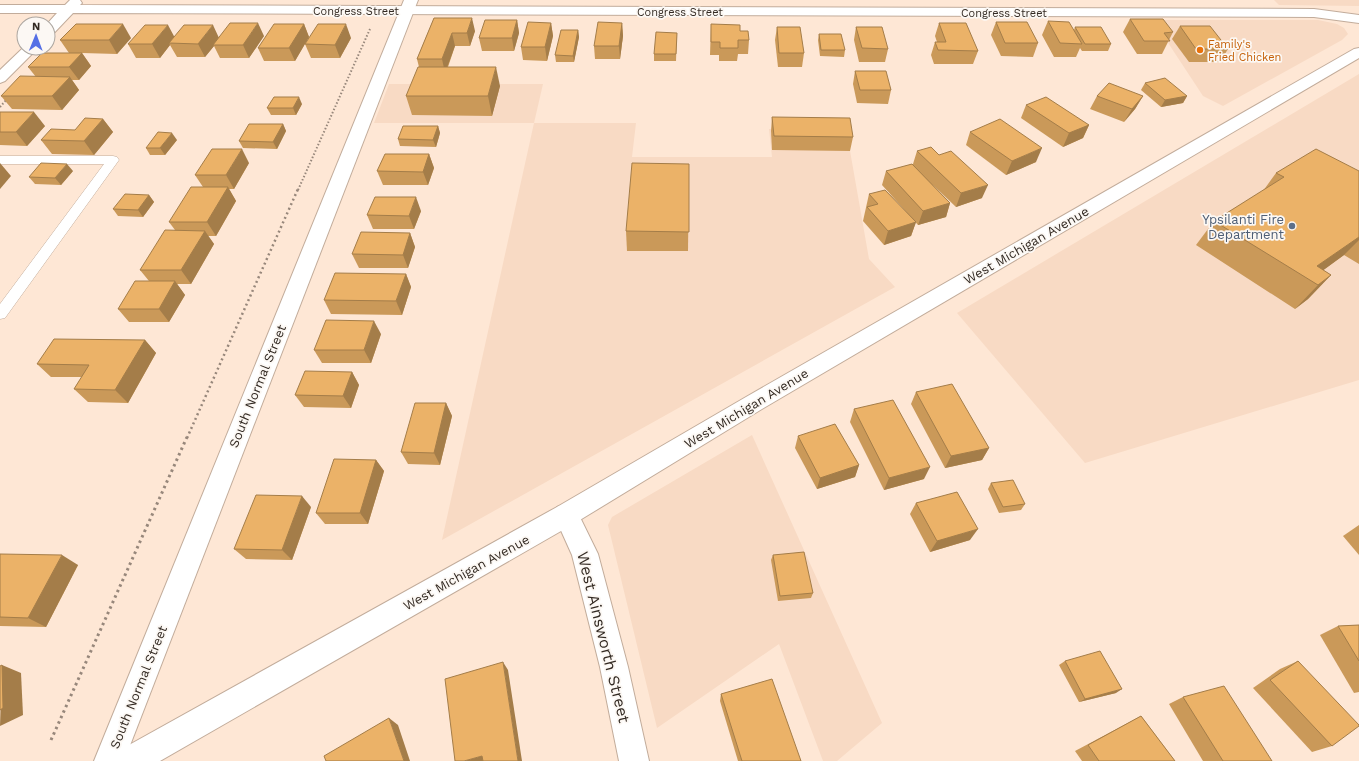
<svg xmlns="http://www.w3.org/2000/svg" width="1359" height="761" font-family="'Work Sans',sans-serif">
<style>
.built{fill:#f8dac4}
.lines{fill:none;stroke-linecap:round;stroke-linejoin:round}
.lane-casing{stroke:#c2ac9b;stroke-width:1}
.street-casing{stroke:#c2ac9b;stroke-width:2}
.secondary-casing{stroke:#c2ac9b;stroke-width:2}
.path-far2{stroke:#97877b;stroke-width:2;stroke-dasharray:1.5 2;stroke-linecap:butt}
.path-far1{stroke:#97877b;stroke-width:2.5;stroke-dasharray:2 3;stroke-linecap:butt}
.path{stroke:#97877b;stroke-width:3;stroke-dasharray:2.5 3.5;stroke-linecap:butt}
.lane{fill:#fff;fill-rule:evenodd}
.street{fill:#fff;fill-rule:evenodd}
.secondary{fill:#fff;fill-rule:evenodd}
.wall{fill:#ca9959}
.shaded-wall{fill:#a47d49}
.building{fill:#ebb268;stroke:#a47d49}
.food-dot{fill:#e8710a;stroke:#fcf8f4;stroke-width:1.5}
.service-dot{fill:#5c6f8a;stroke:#fcf8f4;stroke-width:1.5}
.labels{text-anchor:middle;stroke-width:3.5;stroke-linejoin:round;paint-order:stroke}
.far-street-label{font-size:11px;fill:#332a23;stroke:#fcf8f4}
.far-food-label{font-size:11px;fill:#c56008;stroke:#fcf8f4;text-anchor:start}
.service-label{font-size:13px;fill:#4e5e75;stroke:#fcf8f4;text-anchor:end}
.street-label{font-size:13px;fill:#332a23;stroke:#fcf8f4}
.near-street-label{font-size:16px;fill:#332a23;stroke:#fcf8f4}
</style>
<rect width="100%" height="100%" fill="#fee7d5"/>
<g class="built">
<polygon points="1274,0 1359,0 1359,6 1279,5"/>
<polygon points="1153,20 1318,20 1337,24 1344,28 1348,34 1342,40 1223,106 1203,96"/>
<polygon points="1359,74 1359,380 1085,463 957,313"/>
<polygon points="389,84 543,84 534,123 636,123 632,157 772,157 769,129 846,128 869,259 895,287 442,540 534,123 374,123"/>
<polygon points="752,435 882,723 837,761 823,761 779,644 657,728 608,525 612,517"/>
</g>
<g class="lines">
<g class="lane-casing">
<polygon id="lane" points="0,156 113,156 117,157 119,160 5,318 0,319 0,304 104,164 0,164"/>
</g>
<g class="street-casing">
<g id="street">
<polygon points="404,0 418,0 124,761 94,761"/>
<polygon points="566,504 575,507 598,554 628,667 649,761 619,761 600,667 572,555 554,515 557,507"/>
</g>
</g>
<g class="secondary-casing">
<g id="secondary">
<polygon points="70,0 80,0 82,3 80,5 1314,9 1359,15 1359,23 1314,17 73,13 53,34 48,35 47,24 57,13 0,13 0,5 65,5"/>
<polygon points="24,47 24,48 38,48 5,81 0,83 0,70"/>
<polygon points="1359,48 1359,58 762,409 575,523 160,761 116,761 120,750 557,507 746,397 1354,49"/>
</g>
</g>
<g class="path-far2">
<polyline points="0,107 7,99"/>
<polyline points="298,190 370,29"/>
</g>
<polyline class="path-far1" points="187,438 298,189"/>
<polyline class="path" points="51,740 187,437"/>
<use href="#lane" class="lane"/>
<use href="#street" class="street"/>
<use href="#secondary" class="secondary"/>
</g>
<g class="wall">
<polygon points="434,18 475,31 470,46 455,46 448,67 500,86 492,116 412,115 406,96 419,67 417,59"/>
<polygon points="1130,19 1173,32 1162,54 1137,54 1123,32"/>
<polygon points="517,20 519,33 514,51 482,51 479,38"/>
<polygon points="1048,21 1074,30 1075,27 1111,44 1108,51 1082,51 1080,48 1076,57 1054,57 1042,35"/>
<polygon points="996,22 1038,43 1033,57 1001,56 991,35"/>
<polygon points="551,23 553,36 547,61 523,60 521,47"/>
<polygon points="622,23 623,36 620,59 595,59 594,46"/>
<polygon points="939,23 978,51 973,64 934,64 931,55 935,42 937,42 935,36"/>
<polygon points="304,24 309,37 295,61 264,61 258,48"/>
<polygon points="711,24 740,31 749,40 748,54 738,54 737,61 719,61 719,55 710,55"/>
<polygon points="1180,26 1228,49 1220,62 1189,62 1172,39"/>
<polygon points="777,27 804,53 802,67 778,67 775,40"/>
<polygon points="856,27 888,49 885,62 859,62 854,40"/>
<polygon points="578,30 579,37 574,62 556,62 555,55"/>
<polygon points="677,33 676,61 654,61 654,54"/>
<polygon points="819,34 845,50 844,57 820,56 818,40"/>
<polygon points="264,36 249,58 220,58 214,46 205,57 177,57 170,45 160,58 136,58 128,44 175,37 219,37"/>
<polygon points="131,38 117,54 82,53 91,66 79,80 72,80 79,90 62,110 12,109 1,96 36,77 28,67 69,53 60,40"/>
<polygon points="351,38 340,58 311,58 305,44"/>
<polygon points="855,71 891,90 888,104 857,103 853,84"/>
<polygon points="1145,83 1187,96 1183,103 1161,107 1141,90"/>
<polygon points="1097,96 1143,96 1135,109 1124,122 1090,109"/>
<polygon points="302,104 296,115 271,115 267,108"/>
<polygon points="1026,105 1089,125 1083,138 1063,147 1021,118"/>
<polygon points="0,112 45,126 27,146 0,145"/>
<polygon points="772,117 853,137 850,151 772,150 771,131"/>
<polygon points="103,119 113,132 94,155 52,154 41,140 75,130"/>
<polygon points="283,124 286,131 277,149 243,148 239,141"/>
<polygon points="438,126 440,133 436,147 400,146 398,139"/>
<polygon points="970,132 1036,162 1006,175 966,145"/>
<polygon points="177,140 165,155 150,155 146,148"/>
<polygon points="917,151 982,198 956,207 932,184 950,203 946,217 918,225 882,185 886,171 913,164"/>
<polygon points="429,154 434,168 428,185 383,185 377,171"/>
<polygon points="249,163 234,189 229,189 236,201 216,236 208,236 214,244 191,284 177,284 185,295 169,322 129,322 118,309 149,281 140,270 175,230 169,222 203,187 195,175"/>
<polygon points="689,164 688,251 627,251 626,231"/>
<polygon points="73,171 61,185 35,184 29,177"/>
<polygon points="1359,171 1359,264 1344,255 1323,270 1331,275 1308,299 1295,309 1196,245 1214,221 1263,191 1276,173"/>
<polygon points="869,194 916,222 911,236 884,245 863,221"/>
<polygon points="149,195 154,202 143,217 118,216 113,209"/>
<polygon points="421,211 414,229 373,229 367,215"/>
<polygon points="410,233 415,247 408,268 359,268 352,254"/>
<polygon points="406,274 411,287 402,315 331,314 324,300"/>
<polygon points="381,334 371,363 322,363 314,350"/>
<polygon points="145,340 156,353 128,403 88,402 74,389 82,377 51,377 37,364"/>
<polygon points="352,372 359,385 351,408 304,407 295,395"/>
<polygon points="916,392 989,448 982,460 945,468 911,404"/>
<polygon points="446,403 452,416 440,465 408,464 401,452"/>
<polygon points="854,409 924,479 884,490 850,422"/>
<polygon points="798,436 859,465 855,477 817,489 795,448"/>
<polygon points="376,460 384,471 368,524 325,524 316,513"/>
<polygon points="991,483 1025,504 1021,510 999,513 988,489"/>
<polygon points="916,503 970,540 930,552 910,514"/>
<polygon points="311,507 292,560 246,559 234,549"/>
<polygon points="1359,525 1359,555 1343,536"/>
<polygon points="0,554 78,565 46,627 0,626"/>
<polygon points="773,555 813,593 811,598 778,601 771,560"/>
<polygon points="1359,625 1359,692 1354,693 1320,635 1338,626"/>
<polygon points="1065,661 1116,693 1079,702 1059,665"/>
<polygon points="1298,661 1332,746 1312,752 1253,688 1280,669"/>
<polygon points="721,694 801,761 738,761 720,701"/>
<polygon points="1183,697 1272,761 1203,761 1169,704"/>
<polygon points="1141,716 1175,761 1082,761 1075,751"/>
</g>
<g class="shaded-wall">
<polygon points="472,18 475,31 470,46 467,33"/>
<polygon points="517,20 519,33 514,51 512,38"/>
<polygon points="258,23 264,36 249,58 243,45"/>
<polygon points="551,23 553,36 547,61 545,47"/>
<polygon points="622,23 623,36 620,59 619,46"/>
<polygon points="123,24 131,38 117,54 109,40"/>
<polygon points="304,24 309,37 295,61 289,48"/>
<polygon points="346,24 351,38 340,58 335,45"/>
<polygon points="168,25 175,38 169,43 170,45 160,58 152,44"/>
<polygon points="213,25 219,38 213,45 214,46 205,57 198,44"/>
<polygon points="578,30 579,37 574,62 573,56"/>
<polygon points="452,33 455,46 445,73 442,59"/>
<polygon points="82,53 91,66 79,80 69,67"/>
<polygon points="496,67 500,86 492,116 488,96"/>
<polygon points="70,77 79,90 62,110 52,96"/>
<polygon points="1143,96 1135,109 1124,122 1132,109"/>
<polygon points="1187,96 1183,103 1161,107 1165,100"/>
<polygon points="299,97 302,104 296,115 293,108"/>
<polygon points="34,112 45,126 27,146 16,132"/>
<polygon points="103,119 113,132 94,155 84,141"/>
<polygon points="283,124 286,131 277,149 273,142"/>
<polygon points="1089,125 1083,138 1063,147 1069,133"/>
<polygon points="438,126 440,133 436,147 433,140"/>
<polygon points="172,133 177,140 165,155 160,148"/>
<polygon points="1042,148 1036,162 1006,175 1012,161"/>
<polygon points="242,149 249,163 234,189 226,175"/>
<polygon points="429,154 434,168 428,185 423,172"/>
<polygon points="0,163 11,176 0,189"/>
<polygon points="67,164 73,171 61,185 55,178"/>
<polygon points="988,185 982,198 956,207 961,193"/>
<polygon points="228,187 236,201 216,236 207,222"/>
<polygon points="149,195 154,202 143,217 138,210"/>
<polygon points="416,197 421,211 414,229 409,216"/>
<polygon points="950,203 946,217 918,225 923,211"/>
<polygon points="916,222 911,236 884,245 888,231"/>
<polygon points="205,231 214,244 191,284 181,270"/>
<polygon points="410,233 415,247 408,268 403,255"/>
<polygon points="1359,237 1359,240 1344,255 1310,280 1317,266"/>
<polygon points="406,274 411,287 402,315 396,301"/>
<polygon points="1331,275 1308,299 1295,309 1318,285"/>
<polygon points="175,281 185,295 169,322 159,309"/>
<polygon points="374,321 381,334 371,363 364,350"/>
<polygon points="145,340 156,353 128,403 115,390"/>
<polygon points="352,372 359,385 351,408 343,396"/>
<polygon points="446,403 452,416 440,465 434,453"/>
<polygon points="989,448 982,460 945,468 951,456"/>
<polygon points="376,460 384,471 368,524 360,513"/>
<polygon points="859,465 855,477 817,489 820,478"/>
<polygon points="930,467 924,479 884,490 889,478"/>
<polygon points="302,496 311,507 292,560 282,550"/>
<polygon points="978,529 970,540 930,552 937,541"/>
<polygon points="62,555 78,565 46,627 28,618"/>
<polygon points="503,662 508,670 522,761 518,761"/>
<polygon points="2,665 21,673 23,715 0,726"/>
<polygon points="1122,689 1116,693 1079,702 1085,699"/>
<polygon points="389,718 398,725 410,761 404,761"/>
<polygon points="482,756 488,761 464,761"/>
</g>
<g class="building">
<polygon points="434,18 472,18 467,33 452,33 442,59 417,59"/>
<polygon points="1130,19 1163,19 1173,32 1164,33 1170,41 1144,41"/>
<polygon points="485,20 517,20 512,38 479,38"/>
<polygon points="1048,21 1069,22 1082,44 1060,43"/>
<polygon points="528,22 551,23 545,47 521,47"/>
<polygon points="598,22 622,23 619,46 594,46"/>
<polygon points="996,22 1027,22 1038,43 1005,43"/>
<polygon points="230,23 258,23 243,45 213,45"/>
<polygon points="939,23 966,23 978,51 938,50 935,42 946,42"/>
<polygon points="76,24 123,24 109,40 60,40"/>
<polygon points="274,24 304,24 289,48 258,48"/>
<polygon points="318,24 346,24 335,45 305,44"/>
<polygon points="711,24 740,25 740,31 748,31 749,40 738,40 738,48 720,48 720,42 711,42"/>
<polygon points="145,25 168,25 152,44 128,44"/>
<polygon points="184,25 213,25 198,44 169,43"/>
<polygon points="1180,26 1210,26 1228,49 1196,49"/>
<polygon points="777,27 800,27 804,53 779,53"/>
<polygon points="856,27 882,27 888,49 862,48"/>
<polygon points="1075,27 1101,27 1111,44 1085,44"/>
<polygon points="561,30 578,30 573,56 555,55"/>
<polygon points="656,32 677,33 676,54 654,54"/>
<polygon points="819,34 841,34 845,50 821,50"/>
<polygon points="42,53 82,53 69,67 28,67"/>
<polygon points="418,67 496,67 488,96 406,96"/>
<polygon points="855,71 886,71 891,90 860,90"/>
<polygon points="20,76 70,77 52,96 1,96"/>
<polygon points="1165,78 1187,96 1165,100 1145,83"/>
<polygon points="1109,83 1143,96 1132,109 1097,96"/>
<polygon points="274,97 299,97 293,108 267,108"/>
<polygon points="1046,97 1089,125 1069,133 1026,105"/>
<polygon points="0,112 34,112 16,132 0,132"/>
<polygon points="772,117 850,118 853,137 774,136"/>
<polygon points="85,118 103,119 84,141 41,140 51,129 75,130"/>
<polygon points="1000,119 1042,148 1012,161 970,132"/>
<polygon points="249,124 283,124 273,142 239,141"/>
<polygon points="403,126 438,126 433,140 398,139"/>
<polygon points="158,132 172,133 160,148 146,148"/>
<polygon points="931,147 939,155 951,151 988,185 961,193 917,151"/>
<polygon points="212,149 242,149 226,175 195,175"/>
<polygon points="1316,149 1359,171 1359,237 1317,266 1331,275 1318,285 1214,221 1284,177 1276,173"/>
<polygon points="385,154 429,154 423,172 377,171"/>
<polygon points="41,163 67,164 55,178 29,177"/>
<polygon points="632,163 689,164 689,232 626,231"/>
<polygon points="912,164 950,203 923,211 886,171"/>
<polygon points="191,187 228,187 207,222 169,222"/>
<polygon points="885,190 916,222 888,231 867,207 878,204 869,194"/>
<polygon points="125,194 149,195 138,210 113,209"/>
<polygon points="375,197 416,197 409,216 367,215"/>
<polygon points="165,230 205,231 181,270 140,270"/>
<polygon points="361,232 410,233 403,255 352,254"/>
<polygon points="335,273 406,274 396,301 324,300"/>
<polygon points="135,281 175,281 159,309 118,309"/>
<polygon points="326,320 374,321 364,350 314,350"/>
<polygon points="54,339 145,340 115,390 74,389 89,365 37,364"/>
<polygon points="305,371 352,372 343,396 295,395"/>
<polygon points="952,384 989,448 951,456 916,392"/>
<polygon points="893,400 930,467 889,478 854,409"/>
<polygon points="415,403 446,403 434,453 401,452"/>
<polygon points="835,424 859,465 820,478 798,436"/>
<polygon points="334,459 376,460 360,513 316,513"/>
<polygon points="1013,480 1025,504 1003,507 991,483"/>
<polygon points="957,492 978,529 937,541 916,503"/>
<polygon points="256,495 302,496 282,550 234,549"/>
<polygon points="804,552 813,593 780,596 773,555"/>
<polygon points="0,554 62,555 28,618 0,617"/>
<polygon points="1359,625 1359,661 1338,626"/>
<polygon points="1100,651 1122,689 1085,699 1065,661"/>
<polygon points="1298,661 1359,725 1359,726 1332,746 1270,680"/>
<polygon points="503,662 518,761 483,761 482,756 464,761 455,761 445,679"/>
<polygon points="2,665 3,708 0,710 0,666"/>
<polygon points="772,679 801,761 742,761 721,694"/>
<polygon points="1224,686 1272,761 1223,761 1183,697"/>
<polygon points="1141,716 1175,761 1099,761 1088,745"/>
<polygon points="389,718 404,761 326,761 324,756"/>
</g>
<circle class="food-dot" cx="1200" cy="50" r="4"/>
<circle class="service-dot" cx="1292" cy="226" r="4"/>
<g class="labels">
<g class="far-street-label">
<text x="356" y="15">Congress Street</text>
<text x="680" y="16">Congress Street</text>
<text x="1004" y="17">Congress Street</text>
</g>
<g class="far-food-label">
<text x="1208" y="48">Family's<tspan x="1208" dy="13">Fried Chicken</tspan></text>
</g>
<g class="service-label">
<text x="1284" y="224">Ypsilanti Fire<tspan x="1284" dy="15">Department</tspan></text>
</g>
<g class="street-label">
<text transform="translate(1026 245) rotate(-30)" y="5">West Michigan Avenue</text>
<text transform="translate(257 386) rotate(-68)" y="5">South Normal Street</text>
<text transform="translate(746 408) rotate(-31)" y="5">West Michigan Avenue</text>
<text transform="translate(466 572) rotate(-29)" y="5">West Michigan Avenue</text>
<text transform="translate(138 687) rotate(-68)" y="5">South Normal Street</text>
</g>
<g class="near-street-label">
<text transform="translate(604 637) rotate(76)" y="6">West Ainsworth Street</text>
</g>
</g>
<g transform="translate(36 36) rotate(1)"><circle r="19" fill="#fcf8f4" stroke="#aca6a0"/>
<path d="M0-3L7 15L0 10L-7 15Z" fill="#556fe5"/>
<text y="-6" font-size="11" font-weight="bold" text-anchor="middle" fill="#332a23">N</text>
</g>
</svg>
